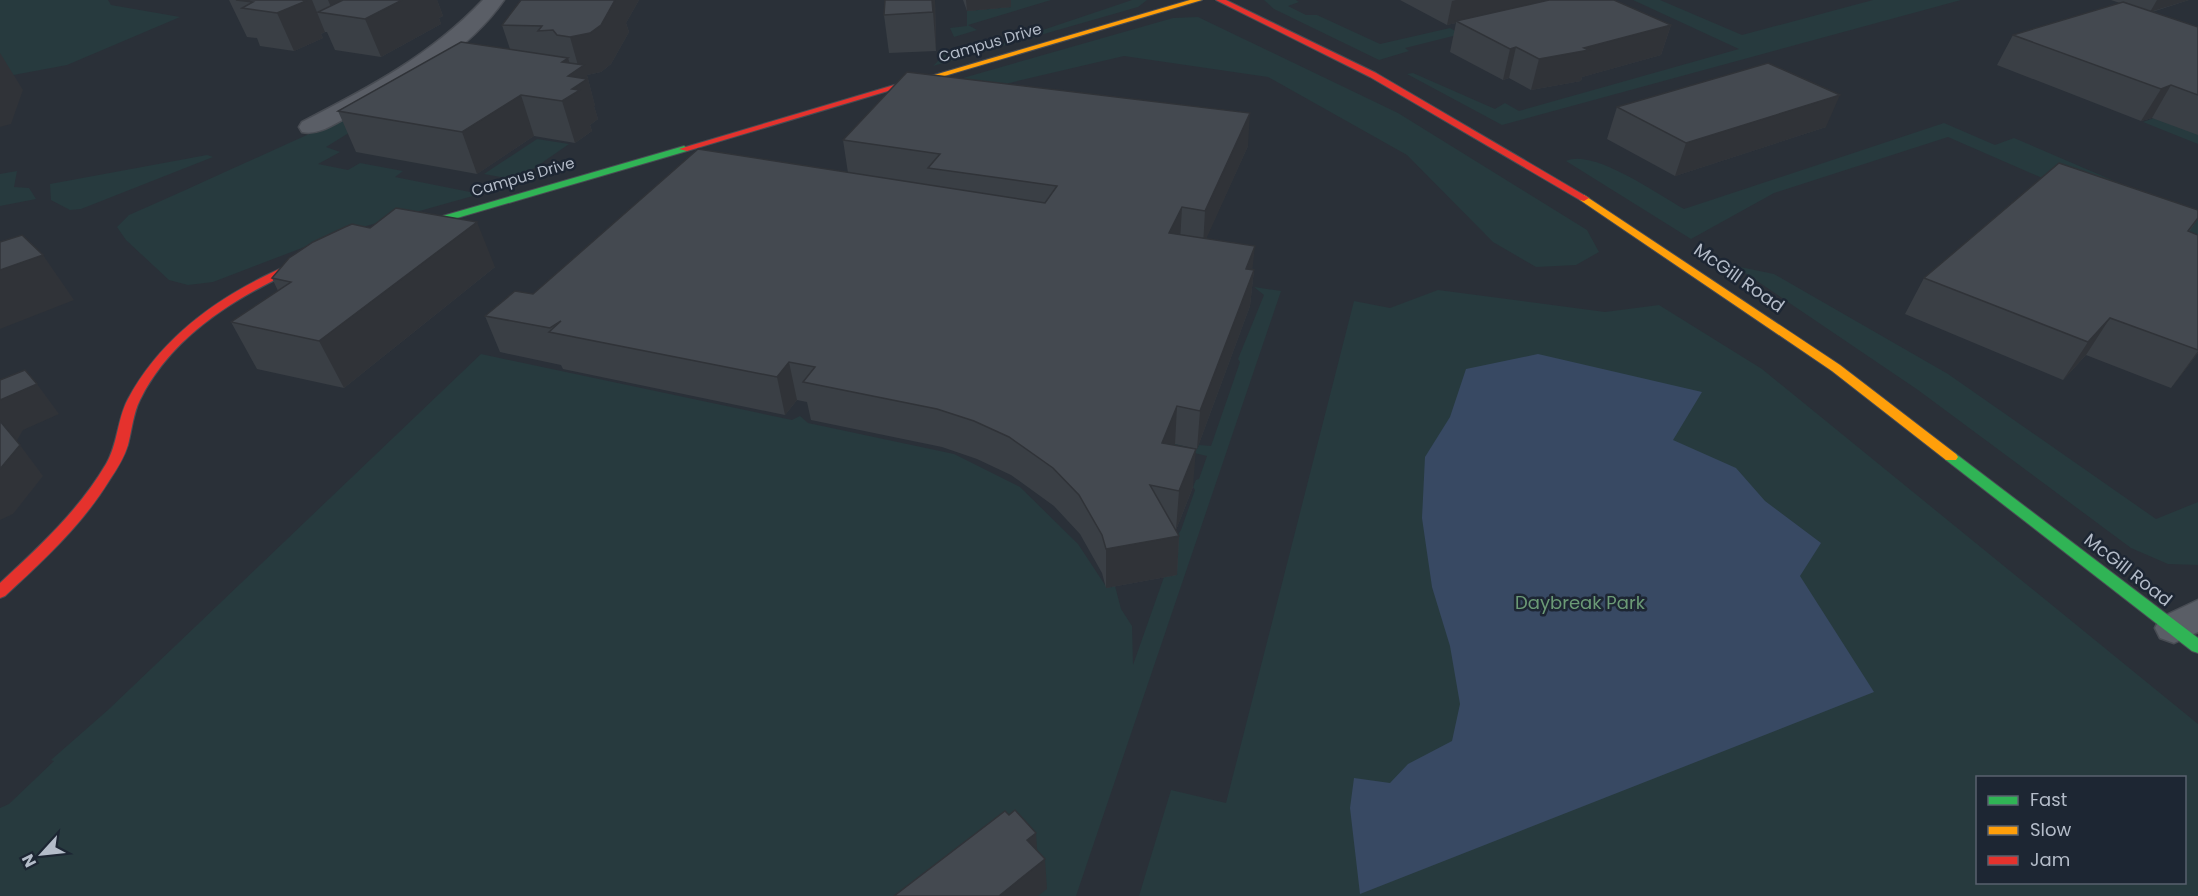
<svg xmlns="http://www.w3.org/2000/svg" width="2198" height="896" font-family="Poppins,sans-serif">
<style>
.green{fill:#273a3e;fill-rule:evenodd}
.water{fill:#384963}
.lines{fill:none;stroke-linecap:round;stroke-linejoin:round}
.street-casing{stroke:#484c53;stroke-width:3}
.fast-casing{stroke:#484c53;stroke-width:2}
.slow-casing{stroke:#484c53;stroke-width:2}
.jam-casing{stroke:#484c53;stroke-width:2}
.street{fill:#5a5e66;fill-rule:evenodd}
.fast{fill:#30b455;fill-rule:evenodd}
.slow{fill:#ff9f0a;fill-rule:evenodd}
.jam{fill:#e5322d;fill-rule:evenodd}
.wall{fill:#3a3f45}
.shaded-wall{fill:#303338}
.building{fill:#444950;stroke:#303338;stroke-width:1.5}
.labels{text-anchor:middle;stroke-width:5;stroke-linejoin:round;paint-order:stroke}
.far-street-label{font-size:15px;fill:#b4bcc9;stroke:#1d2633}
.street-label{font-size:18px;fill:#b4bcc9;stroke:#1d2633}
.park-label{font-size:18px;fill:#6b9a76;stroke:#1d2633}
</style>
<rect width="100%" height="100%" fill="#2a3038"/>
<g class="green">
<polygon points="0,0 108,0 111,5 180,17 67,65 8,76 0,75"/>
<polygon points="1008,0 1051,0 968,25 977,30 954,37 950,28 967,26 967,11 1011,7"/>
<polygon points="1132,0 1147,0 1138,7 933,66 947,52 967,46 977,52"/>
<polygon points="1264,0 1296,0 1299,2 1288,6 1306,15 1317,15 1380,44 1450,28 1461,34 1405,48 1409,51 1379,60 1274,9"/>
<polygon points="1633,0 1660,0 1742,35 1873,0 1961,0 1502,125 1407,74 1413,73 1495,109 1505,103 1519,111 1739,49"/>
<polygon points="1198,17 1398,113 1587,230 1599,252 1576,265 1536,267 1493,242 1407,155 1268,77 1124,56 958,95 914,92 1173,18"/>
<path d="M431,82L326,147L340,152L318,164L348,170L360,163L403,171L395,177L480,194L341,233L213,282L188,285L169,280L126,240L117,227L129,215C230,171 329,123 431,82Z"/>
<polygon points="2198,102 2198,144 2143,122"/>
<path d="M1944,123L1995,145L2014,138L2198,217V246L1948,137L1774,193L1691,239L1566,161C1593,148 1659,195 1684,209Z"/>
<polygon points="537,139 569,144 517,180 484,174"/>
<polygon points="207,155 213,157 81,209 70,210 51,200 50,184"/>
<polygon points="17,171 14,187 29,188 36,199 0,206 0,174"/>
<polygon points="1735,266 1774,274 1948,374 2156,519 2198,502 2198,565 2168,564 2131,548 1918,390"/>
<polygon points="1254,287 1281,291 1076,896 0,896 0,808 9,804 54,761 51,760 108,710 481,354 792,420 800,416 808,423 954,454 1020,487 1078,544 1107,588 1115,586 1121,609 1132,626 1133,665 1164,577 1166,552 1181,530 1195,490 1193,487 1196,480 1199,479 1207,456 1178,449 1163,474 1175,444 1197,449 1199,445 1211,446 1240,362 1238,359 1264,295"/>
<path d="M1438,290L1605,312L1659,305L1762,369L2198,724V896H1139L1171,790L1226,803L1354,301L1390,308ZM1978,778H2184V882H1978Z"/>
</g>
<polygon class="water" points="1538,354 1702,392 1673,440 1736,468 1765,501 1821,543 1800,576 1874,692 1360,894 1350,808 1354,778 1390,783 1408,764 1452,741 1460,704 1450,646 1432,587 1422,518 1425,457 1450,417 1466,369"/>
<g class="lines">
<g class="street-casing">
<g id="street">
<path d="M483,0H504C468,52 407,85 353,114C337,122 319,136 302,132L299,127L302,122C369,88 431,55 483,0Z"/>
<polygon points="2198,600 2198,632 2174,643 2160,638 2155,628 2160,618"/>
</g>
</g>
<g class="fast-casing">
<g id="fast">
<polygon points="684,146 689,149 687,151 409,232 401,232 400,230 401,228"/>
<polygon points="1951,452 1956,454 2198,638 2198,653 2192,651 1946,460 1944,457 1946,454"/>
</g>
</g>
<g class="slow-casing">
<g id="slow">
<polygon points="1190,0 1202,0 907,87 900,85"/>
<polygon points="1584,195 1840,365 1956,454 1958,457 1956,460 1946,460 1832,371 1580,200 1579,198"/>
</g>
</g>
<g class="jam-casing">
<g id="jam">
<polygon points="1216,0 1226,0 1376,73 1589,198 1584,201 1580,200 1370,77"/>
<polygon points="901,83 908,85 687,151 679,149"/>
<path d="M315,254L321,257L319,259C249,290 175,329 140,400C133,414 132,430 128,445C124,458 117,469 109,481C82,525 43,561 5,596L0,598V583C39,547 79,510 106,464C118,444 117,419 128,399C159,341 211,302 269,274C284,267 299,258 315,254Z"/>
</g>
</g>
<use href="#street" class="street"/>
<use href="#fast" class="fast"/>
<use href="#slow" class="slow"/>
<use href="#jam" class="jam"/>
</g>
<g class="wall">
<polygon points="229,0 437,0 443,16 439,18 441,24 381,57 335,50 327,32 325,32 321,34 323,38 294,51 260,46 257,38 247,37"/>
<polygon points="521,0 639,0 626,23 629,32 611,64 601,72 587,75 595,106 594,106 598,119 590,125 592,131 575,143 534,136 477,174 356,152 338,111 510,49 502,25"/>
<polygon points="885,0 935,0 936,51 889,53 884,15"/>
<polygon points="963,0 1011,0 1011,7 967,11"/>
<polygon points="1400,0 1544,0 1543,1 1671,25 1661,55 1582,77 1581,81 1531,90 1509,78 1503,80 1450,52 1456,23 1447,25"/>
<polygon points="2111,0 2189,0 2152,12 2198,27 2198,135 2152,118 2141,121 1997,65 2013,35 2120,3"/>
<polygon points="1617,107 1826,127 1675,176 1607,139"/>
<polygon points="843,140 1248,146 1206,238 1254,270 1250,306 1197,449 1175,444 1175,445 1193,487 1176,530 1179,536 1177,575 1106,588 1102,573 1080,534 1054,506 1011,475 977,459 942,447 811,420 807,402 797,400 785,415 563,369 561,365 500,352 485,316 533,294 848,173"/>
<polygon points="2198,219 2189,232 2198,235 2198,353 2171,388 2086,355 2063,380 1905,314 1924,278"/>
<polygon points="495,267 344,388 257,369 231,322 278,291 272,278"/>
</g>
<g class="shaded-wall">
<polygon points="299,0 312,0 325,32 321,34 323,38 294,51 277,13"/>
<polygon points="328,0 437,0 443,16 439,18 441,24 381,57 365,19 334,14"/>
<polygon points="615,0 639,0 626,23 629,32 611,64 601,72 587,75 595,106 594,106 598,119 590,125 592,131 575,143 562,101 562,62 568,58 573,73 579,69 570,37"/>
<polygon points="932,0 935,0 936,51 933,12"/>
<polygon points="966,0 1011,0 1011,7 967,11"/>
<polygon points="1456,0 1544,0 1543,2 1456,21 1456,23 1447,25 1452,1"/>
<polygon points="2157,0 2189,0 2150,12"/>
<polygon points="1671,25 1661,55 1582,77 1581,81 1531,90 1539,59"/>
<polygon points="1516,47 1509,78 1503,80 1510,49"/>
<polygon points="0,53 23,90 11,124 0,127"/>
<polygon points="2171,85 2152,118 2141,121 2161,89"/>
<polygon points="521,95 534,136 477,174 462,132"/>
<polygon points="1840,95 1826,127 1675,176 1686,143"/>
<polygon points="1250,113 1248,146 1203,246 1205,211"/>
<polygon points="1182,207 1180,242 1169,233"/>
<polygon points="477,222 495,267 344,388 319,341"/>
<polygon points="1255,246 1252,274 1254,270 1250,306 1197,449 1200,411 1246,269"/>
<polygon points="43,255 74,300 0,329 0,270"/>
<polygon points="2110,318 2086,355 2063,380 2088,342"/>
<polygon points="2198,351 2198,353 2171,388"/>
<polygon points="789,362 797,400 785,415 777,377"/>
<polygon points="37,384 59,414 23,430 16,442 0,421 0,400"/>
<polygon points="1177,406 1175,444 1160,482 1162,443"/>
<polygon points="20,445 43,476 13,514 0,520 0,469"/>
<polygon points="1196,449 1193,487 1176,530 1179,491"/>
<polygon points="1179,536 1177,575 1106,588 1106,549"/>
<polygon points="1036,833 1038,863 1027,840"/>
<polygon points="1045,859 1047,889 1038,896 999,896"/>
</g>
<g class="building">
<polygon points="236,0 302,0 306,1 277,13 242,8 253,2"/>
<polygon points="343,0 402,0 365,19 318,12"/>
<polygon points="521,0 615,0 601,25 590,33 570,37 557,35 553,30 538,31 542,26 502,25"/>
<polygon points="885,0 932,0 933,12 884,15"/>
<polygon points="1549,0 1614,0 1671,25 1584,48 1589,50 1539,59 1516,47 1510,49 1456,21"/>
<polygon points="2123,2 2198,27 2198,95 2171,85 2161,89 2013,35"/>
<polygon points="461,42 568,58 562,62 584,65 568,76 587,79 572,89 580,90 562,101 521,95 462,132 338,111"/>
<polygon points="1768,63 1840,95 1686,143 1617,107"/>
<polygon points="907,72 1250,113 1205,211 1182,207 1169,233 1255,246 1246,269 1254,270 1200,411 1177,406 1162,443 1196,449 1179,491 1150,485 1179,536 1106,549 1102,535 1079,495 1053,468 1009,437 974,421 937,409 803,382 815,367 789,362 777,377 549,332 561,321 550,328 485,316 515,291 533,294 698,149 1045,203 1057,186 928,168 940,154 843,140"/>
<polygon points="2059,163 2198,210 2198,218 2188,231 2198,235 2198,350 2110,318 2088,342 1924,278"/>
<polygon points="396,208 477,222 319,341 231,322 291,282 272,278 289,258 313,242 345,227 352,224 370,228"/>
<polygon points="22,235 43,255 0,270 0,242"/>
<polygon points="25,370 37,384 0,400 0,380"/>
<polygon points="0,421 20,445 0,469"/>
<polygon points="1015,810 1036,833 1027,840 1045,859 999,896 894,896 1005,811 1009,815"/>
</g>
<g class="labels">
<g class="far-street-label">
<text transform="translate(990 43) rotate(-16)" y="5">Campus Drive</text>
<text transform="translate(523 177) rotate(-16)" y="5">Campus Drive</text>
</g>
<g class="street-label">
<text transform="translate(1739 278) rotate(35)" y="6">McGill Road</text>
<text transform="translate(2128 570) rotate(38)" y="6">McGill Road</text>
</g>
<g class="park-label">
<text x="1580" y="609">Daybreak Park</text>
</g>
</g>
<rect x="1976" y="776" width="210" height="108" fill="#1d2633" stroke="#59626f" stroke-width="1.5"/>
<rect x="1988" y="796" width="30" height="9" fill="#30b455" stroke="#59626f" stroke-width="1.5"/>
<text x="2030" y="806" font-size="18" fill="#b4bcc9">Fast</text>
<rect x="1988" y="826" width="30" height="9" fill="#ff9f0a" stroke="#59626f" stroke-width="1.5"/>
<text x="2030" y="836" font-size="18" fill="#b4bcc9">Slow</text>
<rect x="1988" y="856" width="30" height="9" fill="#e5322d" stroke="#59626f" stroke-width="1.5"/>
<text x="2030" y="866" font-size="18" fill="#b4bcc9">Jam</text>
<g transform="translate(42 854) rotate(243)" stroke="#1d2633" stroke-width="4.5" paint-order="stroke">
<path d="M0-4.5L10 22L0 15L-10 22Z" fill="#b4bcc9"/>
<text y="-9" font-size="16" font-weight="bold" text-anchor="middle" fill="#b4bcc9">N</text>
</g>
</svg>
